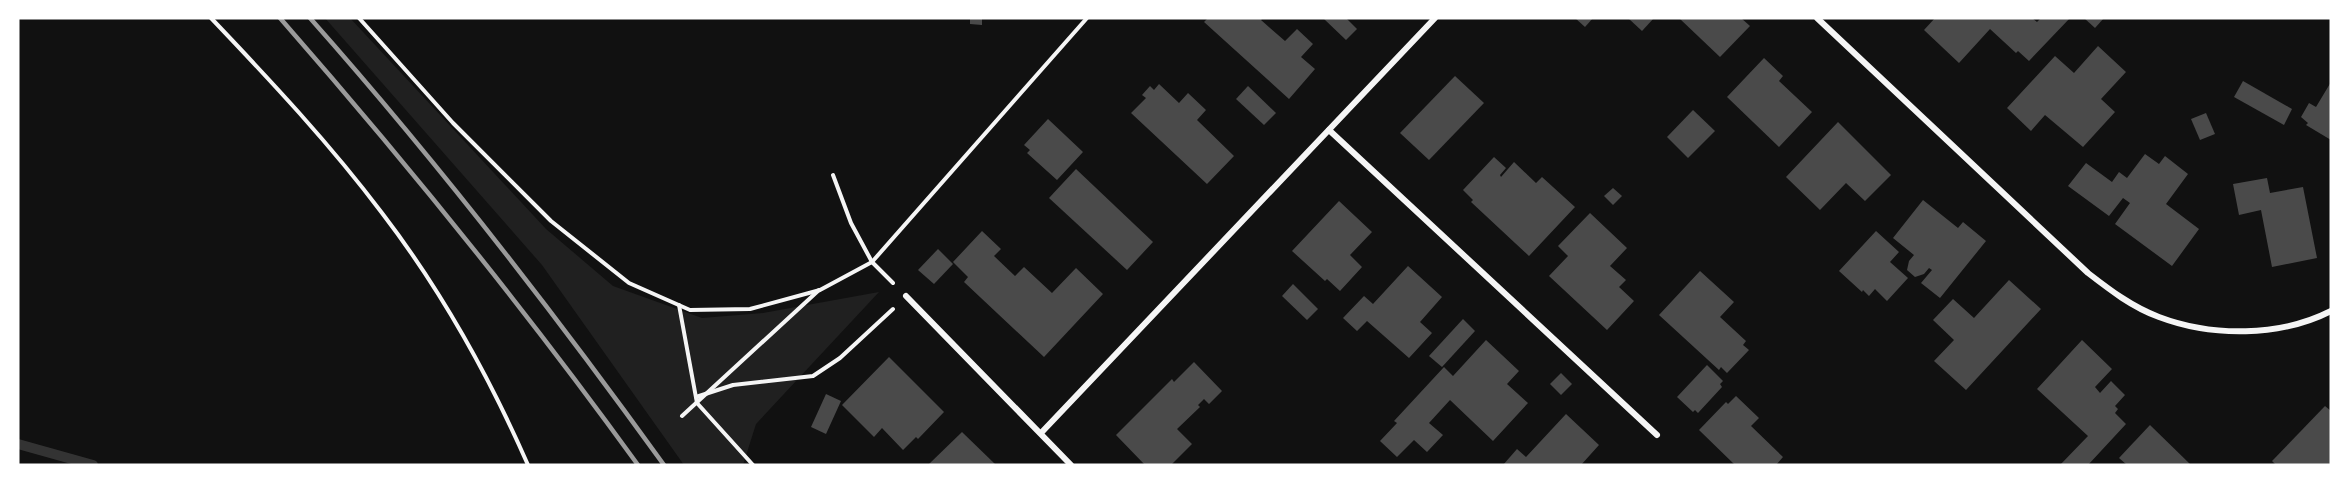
<svg xmlns="http://www.w3.org/2000/svg" width="2349" height="483" font-family="'Archivo Narrow',sans-serif">
<style>
.green{fill:#202020}
.lines{fill:none;stroke-linecap:round;stroke-linejoin:round}
.stream{stroke:#333;stroke-width:10}
.building{fill:#4a4a4a}
.path{stroke:#f5f5f5;stroke-width:4}
.minor{stroke:#f5f5f5;stroke-width:6}
.rail{stroke:#9a9a9a;stroke-width:4.5}
</style>
<rect width="100%" height="100%" fill="#111"/>
<polygon class="green" points="325,18 350,18 546,229 613,286 702,318 763,313 879,292 756,424 743,465 684,465 542,265"/>
<g class="lines">
<polyline class="stream" points="18,444 93,465"/>
</g>
<g class="building">
<polygon points="970,18 982,18 982,25 970,24"/>
<polygon points="1208,18 1263,18 1261,20 1285,41 1297,29 1313,44 1301,57 1315,69 1289,99 1204,22"/>
<polygon points="1323,18 1346,18 1357,29 1346,40"/>
<polygon points="1575,18 1593,18 1585,27"/>
<polygon points="1628,18 1654,18 1642,31"/>
<polygon points="1679,18 1741,18 1750,26 1720,57"/>
<polygon points="1935,18 2032,18 2037,22 2041,18 2070,18 2029,61 2018,51 2016,53 1990,29 1959,63 1924,30"/>
<polygon points="2084,18 2104,18 2095,28"/>
<polygon points="2098,46 2126,72 2101,99 2115,112 2083,147 2045,115 2031,131 2007,108 2055,56 2074,73"/>
<polygon points="1764,58 1783,76 1779,81 1812,112 1779,147 1727,97"/>
<polygon points="1455,76 1484,103 1429,160 1400,133"/>
<polygon points="2243,81 2292,109 2284,125 2234,97"/>
<polygon points="2331,82 2331,140 2306,125 2308,123 2301,117 2309,103 2316,107"/>
<polygon points="1159,84 1179,103 1188,93 1206,110 1197,120 1234,156 1207,184 1131,113 1146,98 1142,95 1150,86 1154,90"/>
<polygon points="1248,86 1276,113 1264,125 1236,99"/>
<polygon points="1693,110 1715,131 1688,158 1667,137"/>
<polygon points="2206,113 2215,134 2200,140 2191,119"/>
<polygon points="1048,119 1083,152 1057,180 1027,153 1030,150 1024,145"/>
<polygon points="1838,122 1891,175 1865,201 1846,183 1820,210 1786,177"/>
<polygon points="2145,154 2159,164 2165,156 2188,174 2166,204 2199,229 2172,266 2115,224 2130,203 2123,198 2109,216 2068,186 2086,163 2112,182 2119,172 2127,178"/>
<polygon points="1494,157 1506,168 1500,175 1501,177 1514,162 1536,183 1542,177 1575,207 1529,256 1471,202 1473,200 1463,190"/>
<polygon points="1076,169 1153,242 1127,270 1049,198"/>
<polygon points="2267,178 2270,193 2303,187 2317,258 2272,267 2261,210 2239,215 2233,184"/>
<polygon points="1613,188 1622,196 1613,205 1604,196"/>
<polygon points="1923,200 1958,228 1963,222 1986,241 1940,298 1921,283 1932,270 1929,268 1924,274 1915,277 1907,270 1909,261 1914,255 1893,238"/>
<polygon points="1339,201 1372,232 1350,255 1362,267 1340,291 1327,279 1325,281 1292,251"/>
<polygon points="1590,213 1627,248 1610,266 1626,280 1619,287 1634,301 1607,330 1549,276 1568,256 1558,246"/>
<polygon points="982,231 1001,249 994,256 1015,276 1024,267 1052,293 1076,268 1103,294 1044,357 964,282 968,277 953,262"/>
<polygon points="1876,231 1899,252 1890,262 1908,278 1887,301 1875,289 1869,296 1863,290 1862,292 1839,271"/>
<polygon points="938,249 953,264 934,284 918,270"/>
<polygon points="1408,266 1442,297 1420,322 1432,333 1409,358 1367,321 1357,331 1343,318 1364,296 1373,304"/>
<polygon points="1700,271 1734,302 1720,317 1746,341 1743,345 1749,350 1727,373 1721,367 1719,370 1659,315"/>
<polygon points="2009,280 2041,309 1966,390 1934,361 1954,340 1933,320 1953,299 1974,318"/>
<polygon points="1293,284 1318,309 1307,320 1282,296"/>
<polygon points="1463,319 1475,331 1442,367 1429,356"/>
<polygon points="1486,340 1519,371 1507,384 1528,403 1493,441 1450,400 1429,423 1443,435 1427,452 1414,440 1397,457 1380,441 1397,423 1394,421 1444,367 1453,376"/>
<polygon points="2082,340 2112,369 2095,387 2100,393 2111,381 2125,395 2115,406 2118,409 2115,413 2126,424 2088,465 2060,465 2088,436 2037,389"/>
<polygon points="889,357 944,412 918,439 916,437 903,450 882,428 874,437 842,405"/>
<polygon points="1194,362 1222,391 1209,404 1204,399 1198,405 1200,407 1177,429 1192,444 1171,465 1145,465 1116,435 1172,379 1174,382"/>
<polygon points="1707,365 1723,381 1720,384 1722,387 1698,413 1695,410 1693,412 1677,397"/>
<polygon points="1561,373 1572,384 1561,395 1550,384"/>
<polygon points="826,394 841,401 826,434 811,427"/>
<polygon points="1736,396 1759,418 1751,426 1783,457 1776,465 1735,465 1699,430 1726,402 1728,404"/>
<polygon points="2325,406 2331,411 2331,465 2276,465 2272,461"/>
<polygon points="1566,414 1599,445 1581,465 1503,465 1517,449 1526,457"/>
<polygon points="2150,425 2191,465 2127,465 2119,458"/>
<polygon points="962,432 996,465 928,465"/>
</g>
<g class="lines">
<g class="path">
<path d="M211,18C271,81 330,144 382,213C441,290 489,376 528,465"/>
<polyline points="359,18 453,123 551,221 629,283 690,310 750,309 820,290 872,262 1087,18"/>
<polyline points="833,175 851,223 872,262 893,283"/>
<polyline points="679,305 697,403 753,465"/>
<polyline points="696,397 733,385 813,376 840,358 893,309"/>
<polyline points="682,416 819,290"/>
</g>
<g class="minor">
<path d="M1817,18L2088,273C2110,290 2132,307 2159,317C2212,337 2280,337 2331,311"/>
<polyline points="1329,130 1657,435"/>
<polyline points="906,296 1071,465"/>
<polyline points="1041,433 1435,18"/>
</g>
<g class="rail">
<path d="M280,18C406,162 526,310 638,465"/>
<path d="M310,18C436,160 553,311 664,465"/>
</g>
</g>
<rect width="2349" height="483" fill="none" stroke="#ffffff" stroke-width="39"/>
</svg>
